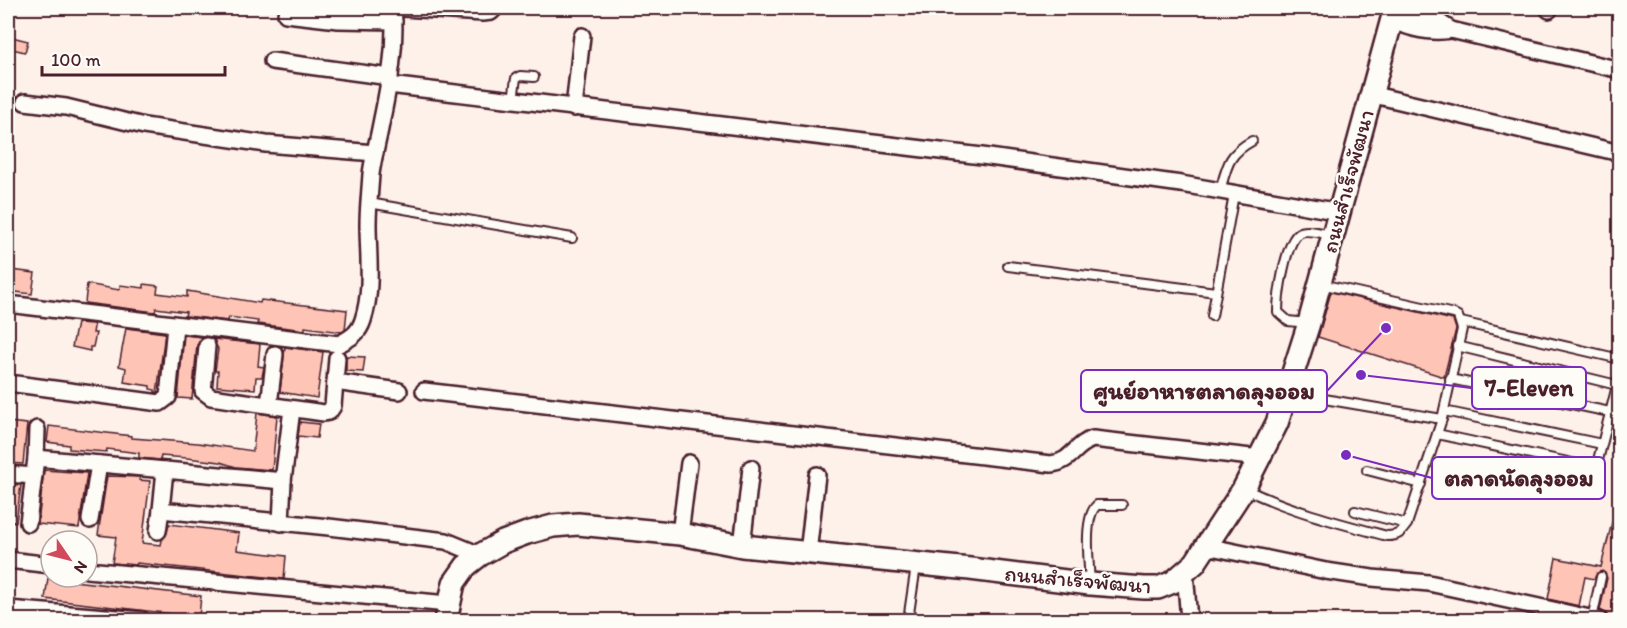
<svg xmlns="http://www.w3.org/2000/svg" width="1627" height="628" font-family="Itim,'Playpen Sans Thai',sans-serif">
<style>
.building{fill:#fec4b6;stroke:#4a1f2b;stroke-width:1.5}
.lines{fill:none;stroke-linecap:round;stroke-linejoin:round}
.lane-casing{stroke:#4a1f2b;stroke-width:12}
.street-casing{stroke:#4a1f2b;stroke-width:20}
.secondary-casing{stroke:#4a1f2b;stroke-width:26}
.lane{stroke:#fdfcf7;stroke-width:8}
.street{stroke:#fdfcf7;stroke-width:15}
.secondary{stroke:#fdfcf7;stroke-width:21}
.labels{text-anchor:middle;stroke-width:5;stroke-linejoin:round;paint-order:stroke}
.street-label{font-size:22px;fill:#4a1f2b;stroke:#fdfcf7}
.leader{fill:none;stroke:#7b2cbf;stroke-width:2}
.callout-dot{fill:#7b2cbf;stroke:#fdfcf7;stroke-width:2}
.callout{fill:#fdfcf7;stroke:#7b2cbf;stroke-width:2}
.callout-label{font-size:24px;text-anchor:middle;font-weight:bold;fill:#4a1f2b}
</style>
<rect width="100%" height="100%" fill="#fdf1ea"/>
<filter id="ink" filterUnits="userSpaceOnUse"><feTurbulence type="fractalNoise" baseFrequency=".0167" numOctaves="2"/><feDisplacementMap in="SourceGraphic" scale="12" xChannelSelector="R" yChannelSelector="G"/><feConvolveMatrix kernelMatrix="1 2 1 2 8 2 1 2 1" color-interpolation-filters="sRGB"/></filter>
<g filter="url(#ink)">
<g class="building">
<polygon points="8,36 28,41 25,52 8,48"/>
<polygon points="11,270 35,273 32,294 8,291"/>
<polygon points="87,284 119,290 120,285 144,288 144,284 158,286 157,293 187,297 187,291 260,303 261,300 347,310 345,330 342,332 305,327 305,330 257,324 258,321 229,317 228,321 185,316 186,312 156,308 155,312 85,303"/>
<polygon points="1331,292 1453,320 1456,329 1444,377 1318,337"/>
<polygon points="77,323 93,324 94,327 93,333 96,333 93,347 90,347 90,351 72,347"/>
<polygon points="126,328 165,333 157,393 155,392 155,390 150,389 150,386 124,382 126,368 119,366"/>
<polygon points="184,335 203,337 197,345 192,399 178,398"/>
<polygon points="213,339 260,344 258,366 264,367 262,377 256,377 255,389 217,386 218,371 215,371 218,349"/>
<polygon points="285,347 323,352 317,398 280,392"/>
<polygon points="346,356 365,357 363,372 346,371"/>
<polygon points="257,413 277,416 272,470 236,467 220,462 187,458 161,456 160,460 139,458 139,453 107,449 106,452 69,449 69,445 47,442 49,426 132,436 132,438 198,443 253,451"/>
<polygon points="8,422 27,424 23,464 8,463"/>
<polygon points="300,422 319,424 317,438 298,436"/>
<polygon points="44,470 87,473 79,528 38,524"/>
<polygon points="107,476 140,477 139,480 150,481 142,543 161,545 162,540 167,533 169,524 239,533 237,550 286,556 284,579 137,563 136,565 112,563 116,537 98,535"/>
<polygon points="8,484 21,485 16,522 8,521"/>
<polygon points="1616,506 1620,506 1620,614 1616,613 1614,620 1608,618 1606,613 1600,610 1607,578 1605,573 1602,571 1597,573 1594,579 1585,577 1579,606 1548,599 1556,558 1601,567"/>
<polygon points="48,578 201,596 199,617 45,599"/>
</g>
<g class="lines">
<g class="lane-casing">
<g id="lane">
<polyline points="513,100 516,78 520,76 534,77"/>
<path d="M1220,191C1227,166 1228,154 1252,141"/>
<polyline points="369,203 572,238"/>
<polyline points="1008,266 1216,292"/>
<polyline points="1212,316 1234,194"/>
<polyline points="1461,322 1620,359"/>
<path d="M1308,323L1288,321L1278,312C1278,296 1285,243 1299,233C1306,228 1324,234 1332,235"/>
<polyline points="1457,346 1617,385"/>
<polyline points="1450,379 1610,412"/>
<polyline points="1289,393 1442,419 1462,329 1458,316 1454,314 1321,284"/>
<polyline points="1444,411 1602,444"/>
<polyline points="1437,434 1596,468 1620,374"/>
<polyline points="1367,470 1421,484"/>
<path d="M1245,489C1291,511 1338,523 1387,536C1398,536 1401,533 1407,524L1442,419"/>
<polyline points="1355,511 1407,524"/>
<path d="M1090,582C1089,564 1083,517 1097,505H1122"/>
<polyline points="1592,619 1601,577"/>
<polyline points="908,620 916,566"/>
</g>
</g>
<g class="street-casing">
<g id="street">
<polyline points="403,8 483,13 491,12 495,8"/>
<polyline points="1395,8 1439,22 1451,30 1620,70"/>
<polyline points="1549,10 1549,8"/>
<polyline points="286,14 338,20 394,21"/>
<path d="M1392,21C1412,28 1429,34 1451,30"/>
<polyline points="272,61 390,77"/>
<polyline points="389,85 982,156 1181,184 1340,212"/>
<polyline points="1370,94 1620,153"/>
<polyline points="25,102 66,107 144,126 266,144 375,153"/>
<polyline points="574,108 582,36"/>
<path d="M8,304L339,344C351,338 359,333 363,320C373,289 368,256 368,224C368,208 370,191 371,174C373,159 377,144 380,129C388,89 397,49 393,8"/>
<polyline points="207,346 203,391 211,397 324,413 329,412 333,406 337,358"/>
<polyline points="335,382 399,391"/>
<polyline points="16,384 160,403 168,397 175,326"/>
<path d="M424,391L1051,464C1072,462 1075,444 1093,439L1260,458"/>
<polyline points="269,405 275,354"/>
<polyline points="36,458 283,481"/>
<polyline points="165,470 161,510 329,527 446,541 480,555"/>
<polyline points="8,474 34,476"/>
<polyline points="90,520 99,464"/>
<polyline points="28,523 36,458 37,429"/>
<polyline points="281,523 283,481 292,409"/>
<polyline points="158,531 161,510"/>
<polyline points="680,534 689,463"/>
<polyline points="742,546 751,468"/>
<polyline points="1206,546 1326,571 1372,578 1429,583 1599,620"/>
<polyline points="808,553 817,475"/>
<polyline points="8,560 51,565"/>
<polyline points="87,570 448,604"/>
<polyline points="1185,572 1189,620"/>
<polyline points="8,609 142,620"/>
</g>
</g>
<g class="secondary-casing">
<polyline id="secondary" points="446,620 454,583 466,566 480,555 503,542 527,533 553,526 578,524 680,534 742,546 970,569 1090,584 1144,588 1158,588 1173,582 1195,563 1244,488 1277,423 1309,323 1395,8"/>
</g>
<use href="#lane" class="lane"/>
<use href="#street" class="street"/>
<use href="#secondary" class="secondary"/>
</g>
</g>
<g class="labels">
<g class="street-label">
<text transform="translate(1347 181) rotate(-75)" y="8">ถนนสำเร็จพัฒนา</text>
<text transform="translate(1078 579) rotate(5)" y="8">ถนนสำเร็จพัฒนา</text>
</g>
</g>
<path class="leader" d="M1361 375L1472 388M1386 328L1327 391M1346 455L1432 478"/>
<g class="callout-dot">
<circle cx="1361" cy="375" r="6"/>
<circle cx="1386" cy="328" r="6"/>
<circle cx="1346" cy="455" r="6"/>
</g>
<g class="callout">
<rect x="1472" y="367" width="114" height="42" rx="6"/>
<rect x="1081" y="370" width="246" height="42" rx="6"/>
<rect x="1432" y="457" width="173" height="42" rx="6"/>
</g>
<g class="callout-label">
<text x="1529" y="396">7-Eleven</text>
<text x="1204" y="399">ศูนย์อาหารตลาดลุงออม</text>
<text x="1519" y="486">ตลาดนัดลุงออม</text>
</g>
<rect width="1627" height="628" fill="none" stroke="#fdfcf7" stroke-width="30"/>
<rect x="15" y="15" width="1597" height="598" fill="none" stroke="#4a1f2b" stroke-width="2" filter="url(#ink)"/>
<g transform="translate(69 559) rotate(125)"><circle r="28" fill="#fdfcf7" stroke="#b5a4a5" stroke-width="1.5"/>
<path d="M0-4.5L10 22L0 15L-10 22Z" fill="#d1495b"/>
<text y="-9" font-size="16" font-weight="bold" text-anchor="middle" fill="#4a1f2b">N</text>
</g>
<path d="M42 66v9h183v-9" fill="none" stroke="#4a1f2b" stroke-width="3"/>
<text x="51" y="66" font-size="18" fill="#4a1f2b" stroke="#fdfcf7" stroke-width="4.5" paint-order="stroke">100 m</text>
</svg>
